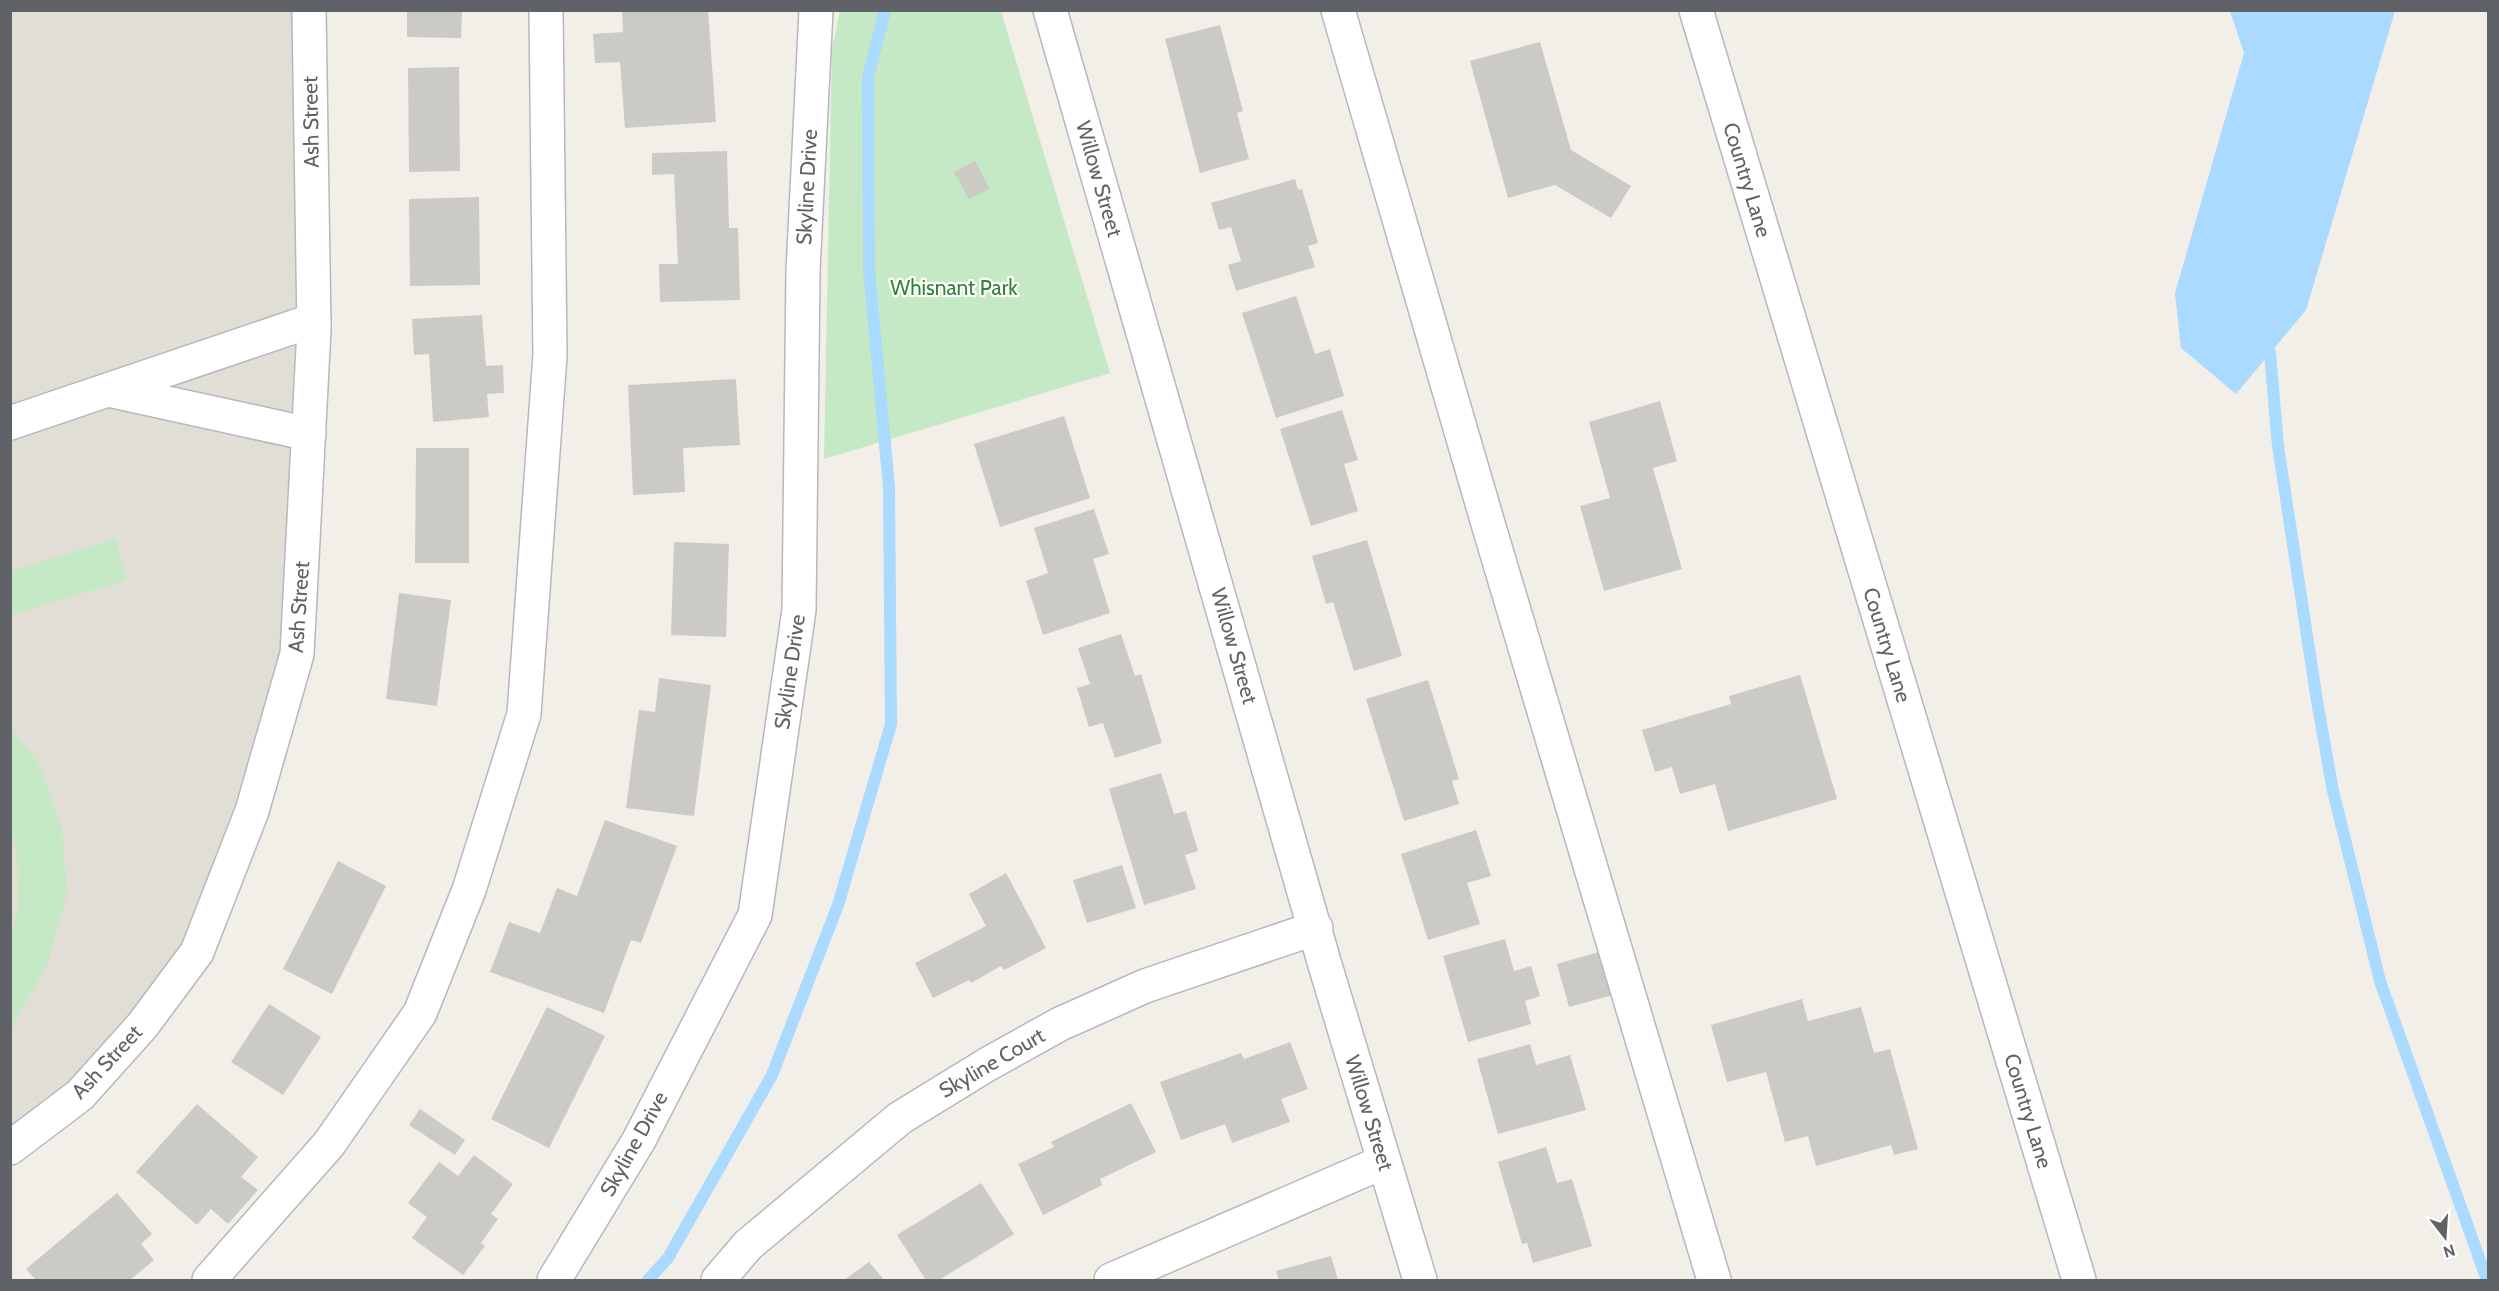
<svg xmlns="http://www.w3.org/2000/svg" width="2499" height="1291" font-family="Cabin,sans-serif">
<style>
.education{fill:#e1ded6}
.green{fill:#c5e8c5}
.water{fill:#aadaff}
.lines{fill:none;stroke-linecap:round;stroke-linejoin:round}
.stream{stroke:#aadaff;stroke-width:12}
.building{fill:#cccac5}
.minor-casing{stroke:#b5b8bc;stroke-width:36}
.minor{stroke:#fff;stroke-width:33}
.labels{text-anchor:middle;stroke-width:4.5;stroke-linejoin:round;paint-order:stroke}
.street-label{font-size:21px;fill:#5f6368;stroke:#fff}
.park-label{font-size:21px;fill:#348238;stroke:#fff}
</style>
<rect width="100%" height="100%" fill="#f1efe8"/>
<polygon class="education" points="11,11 309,11 297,654 197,952 11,1148"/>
<g class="green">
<polygon points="840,11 1001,11 1110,373 824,459 832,49"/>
<polygon points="115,539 127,580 11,615 11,571"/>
<polygon points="11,729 38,763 62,828 67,894 48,962 11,1028 11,934 18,912 17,851 10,825"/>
</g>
<polygon class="water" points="2230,11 2395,11 2306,310 2236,394 2181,348 2175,293 2244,53"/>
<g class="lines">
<g class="stream">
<polyline points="2270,353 2278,446 2317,701 2333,791 2380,981 2487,1280"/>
<polyline points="648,1280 668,1258 772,1075 838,905 891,724 889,488 869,270 868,77 885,10"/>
</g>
</g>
<g class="building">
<polygon points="407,10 462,10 461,38 407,37"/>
<polygon points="622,10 708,10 716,122 625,128 620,62 595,63 593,34 623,32"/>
<polygon points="1220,25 1243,111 1237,113 1249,159 1200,173 1165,39"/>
<polygon points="1540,42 1571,150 1631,186 1611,218 1555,185 1508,198 1470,61"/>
<polygon points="459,67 460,171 409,172 408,68"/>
<polygon points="727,151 729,228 738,228 740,300 660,302 659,264 678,264 674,174 652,175 652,153"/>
<polygon points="975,161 990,189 969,199 954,172"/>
<polygon points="1295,179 1298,190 1302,189 1318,243 1308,246 1315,267 1236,291 1228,265 1241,261 1231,227 1219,230 1211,203"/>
<polygon points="479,197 480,285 410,286 409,199"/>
<polygon points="1296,296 1315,354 1330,349 1344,396 1276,418 1242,313"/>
<polygon points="482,315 486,366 503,365 504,393 487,394 489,417 433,422 429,354 414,355 412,319"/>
<polygon points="736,379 740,445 683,448 685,492 633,495 628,385"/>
<polygon points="1660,401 1677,461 1653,468 1682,569 1604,591 1580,506 1610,498 1589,422"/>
<polygon points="1342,410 1358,460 1344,464 1358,511 1311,526 1280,429"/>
<polygon points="1064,416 1090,498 1000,527 974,444"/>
<polygon points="416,448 469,448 469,563 415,563"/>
<polygon points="1094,509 1109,554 1093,559 1110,613 1043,635 1026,581 1048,573 1034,528"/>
<polygon points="1367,540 1402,656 1354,671 1333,602 1326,604 1312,556"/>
<polygon points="674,542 729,544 726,637 671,635"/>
<polygon points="399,593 451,600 437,706 386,699"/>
<polygon points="1121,634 1135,676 1141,674 1162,743 1115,758 1103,723 1089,727 1077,688 1090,684 1078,648"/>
<polygon points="1800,675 1837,799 1728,831 1715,784 1680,794 1672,767 1655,772 1642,730 1731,704 1729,696"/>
<polygon points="659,678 711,685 694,816 626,808 639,710 655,712"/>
<polygon points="1428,680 1459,779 1452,781 1459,804 1404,821 1366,699"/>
<polygon points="1161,773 1174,814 1186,811 1198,851 1185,855 1196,889 1144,905 1109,789"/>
<polygon points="605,820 677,846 641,943 631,940 604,1013 490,972 509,922 540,933 557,888 577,896"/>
<polygon points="1476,830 1491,876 1467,883 1480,924 1428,940 1401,854"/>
<polygon points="338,861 386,886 332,994 283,969"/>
<polygon points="1122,865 1136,908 1087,923 1073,880"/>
<polygon points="1006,873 1046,948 1004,970 1001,966 971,983 969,980 933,998 915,963 986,926 969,894"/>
<polygon points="1505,939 1514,971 1531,966 1540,996 1525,1001 1531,1024 1468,1042 1443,956"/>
<polygon points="1602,951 1613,995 1569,1007 1557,964"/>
<polygon points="1802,999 1808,1021 1861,1007 1874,1053 1890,1049 1918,1149 1894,1155 1891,1145 1816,1166 1808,1136 1785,1142 1766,1072 1727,1082 1711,1025"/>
<polygon points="269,1004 321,1037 283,1095 231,1062"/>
<polygon points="547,1007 605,1036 549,1148 491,1119"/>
<polygon points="1290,1042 1308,1089 1281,1099 1290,1122 1232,1143 1225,1124 1181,1140 1160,1082 1241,1053 1244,1059"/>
<polygon points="1530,1044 1536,1065 1570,1055 1586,1110 1498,1134 1477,1059"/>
<polygon points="1131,1103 1156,1152 1100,1179 1102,1185 1043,1215 1018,1164 1054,1147 1051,1142"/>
<polygon points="197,1104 258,1157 241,1177 258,1190 228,1224 211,1209 197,1225 136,1172"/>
<polygon points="420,1109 465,1140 455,1155 409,1125"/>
<polygon points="1546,1147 1557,1183 1572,1179 1592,1246 1533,1263 1527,1243 1522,1244 1498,1162"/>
<polygon points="474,1155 513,1184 491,1214 498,1219 481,1243 485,1246 463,1275 412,1238 427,1217 408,1203 439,1162 458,1176"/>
<polygon points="981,1183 1014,1234 939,1280 926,1280 897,1235"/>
<polygon points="117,1193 152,1234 141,1244 154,1260 130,1280 36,1280 26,1269"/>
<polygon points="1331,1256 1338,1280 1279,1280 1276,1271"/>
<polygon points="869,1262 884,1280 844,1280"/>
</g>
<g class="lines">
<g class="minor-casing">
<g id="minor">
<polyline points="1050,10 1325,965 1420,1280"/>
<polyline points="1338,10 1489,527 1714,1280"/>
<polyline points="1696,10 2079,1280"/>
<polyline points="108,390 309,434"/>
<polyline points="10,423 314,320"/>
<polyline points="10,1148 80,1095 142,1026 197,952 252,811 297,654 314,329 309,10"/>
<polyline points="209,1280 329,1144 420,1013 469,890 524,714 550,355 546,10"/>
<polyline points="554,1280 639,1140 755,915 799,610 803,271 816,10"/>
<polyline points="718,1280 748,1245 900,1118 988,1064 1060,1024 1145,986 1316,928"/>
<polyline points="1111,1280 1383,1162"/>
</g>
</g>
<use href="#minor" class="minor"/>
</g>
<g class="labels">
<g class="street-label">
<text transform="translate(311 122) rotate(-91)" y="7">Ash Street</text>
<text transform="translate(1099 179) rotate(74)" y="7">Willow Street</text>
<text transform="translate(1747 180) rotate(73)" y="7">Country Lane</text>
<text transform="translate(807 187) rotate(-87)" y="7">Skyline Drive</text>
<text transform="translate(299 607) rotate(-86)" y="7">Ash Street</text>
<text transform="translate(1887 645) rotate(73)" y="7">Country Lane</text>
<text transform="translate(1234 646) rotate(74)" y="7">Willow Street</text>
<text transform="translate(790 672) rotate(-82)" y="7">Skyline Drive</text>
<text transform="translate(107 1062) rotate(-47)" y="7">Ash Street</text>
<text transform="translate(992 1063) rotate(-30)" y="7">Skyline Court</text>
<text transform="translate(2028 1111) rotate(73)" y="7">Country Lane</text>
<text transform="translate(1369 1113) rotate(73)" y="7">Willow Street</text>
<text transform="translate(634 1144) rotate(-61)" y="7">Skyline Drive</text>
</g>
<g class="park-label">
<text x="954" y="295">Whisnant Park</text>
</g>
</g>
<rect width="2499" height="1291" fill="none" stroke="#5f6368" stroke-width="24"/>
<g transform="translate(2445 1237) rotate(163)" stroke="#ffffff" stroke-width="4.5" paint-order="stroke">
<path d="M0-4.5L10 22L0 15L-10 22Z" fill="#5f6368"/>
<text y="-9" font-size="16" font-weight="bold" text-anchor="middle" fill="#5f6368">N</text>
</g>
</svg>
